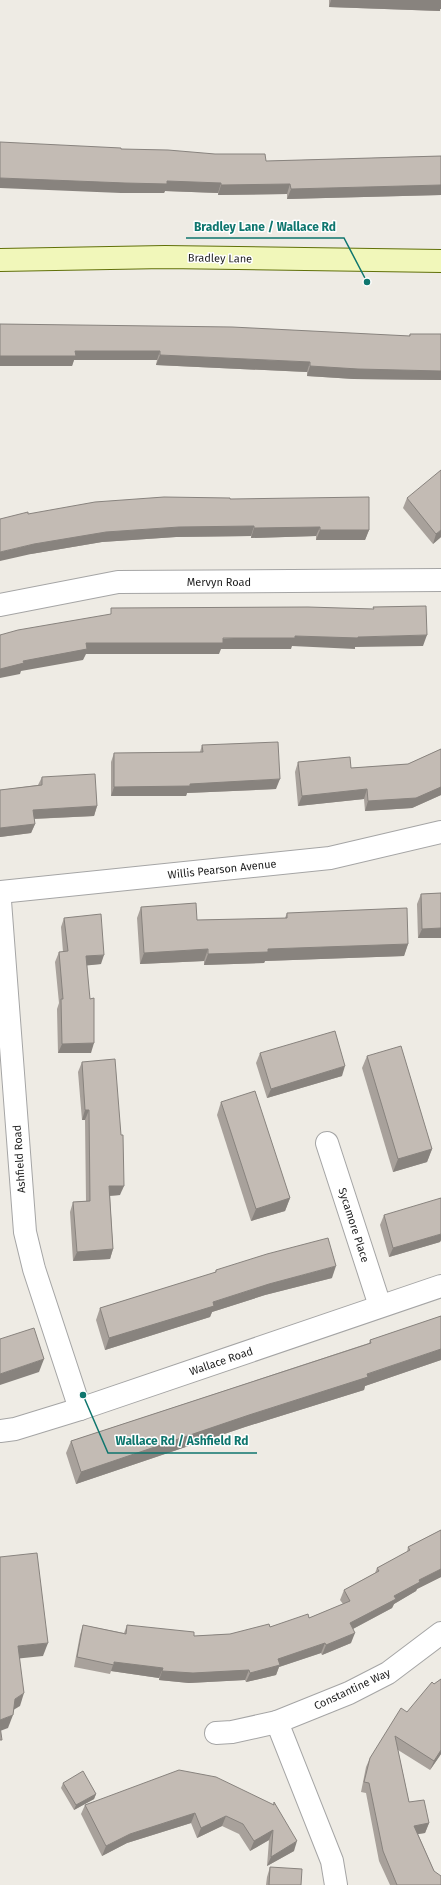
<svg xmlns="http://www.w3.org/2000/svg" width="441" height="1885" font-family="'Fira Sans',sans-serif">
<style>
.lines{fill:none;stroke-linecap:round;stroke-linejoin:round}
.street-casing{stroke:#a5a5a5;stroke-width:24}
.secondary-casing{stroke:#617009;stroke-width:24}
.street{stroke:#fff;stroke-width:22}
.secondary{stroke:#f1f7ba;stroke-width:22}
.wall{fill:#a8a19b}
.shaded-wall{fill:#88837e}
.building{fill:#c3bbb4;stroke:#88837e}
.labels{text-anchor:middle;stroke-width:3;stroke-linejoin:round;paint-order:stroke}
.street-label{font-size:11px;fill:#1e1e1e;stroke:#fff}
.leader{fill:none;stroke:#0f766e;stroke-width:1.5}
.callout-dot{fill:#0f766e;stroke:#fff;stroke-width:1.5}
.callout-label{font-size:12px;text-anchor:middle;font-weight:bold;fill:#0f766e;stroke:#fff;stroke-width:3;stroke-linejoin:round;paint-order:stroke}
</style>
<rect width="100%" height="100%" fill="#eeebe4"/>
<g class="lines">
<g class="street-casing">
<g id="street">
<polyline points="0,605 118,582 441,580"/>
<polyline points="0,892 330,858 441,832"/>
<polyline points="0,901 25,1232 34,1269 80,1409"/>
<polyline points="327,1143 380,1306"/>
<polyline points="0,1431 15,1429 80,1409 441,1286"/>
<polyline points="216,1733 232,1732 277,1722"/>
<polyline points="336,1885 332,1861 277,1722 349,1693 388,1673 441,1633"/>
</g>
</g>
<g class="secondary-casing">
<polyline id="secondary" points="0,260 165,257 441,261"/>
</g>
<use href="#street" class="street"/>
<use href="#secondary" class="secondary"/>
</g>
<g class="wall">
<polygon points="329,0 441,0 440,11 329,7"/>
<polygon points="121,149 266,161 441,156 441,195 287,199 287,194 218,195 218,193 165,191 164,193 121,193"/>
<polygon points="0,324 409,336 410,334 441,334 441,380 354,379 307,376 307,372 156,365 157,360 74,360 72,366 0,366"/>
<polygon points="407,498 441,537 433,544 403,508"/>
<polygon points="230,499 369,530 365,540 316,540 316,536 251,538 251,536 176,537 102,542 31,554 28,514"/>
<polygon points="202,745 276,789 187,793 186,796 111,796 111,762 114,753 200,752"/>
<polygon points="441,749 441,795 412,808 365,811 364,799 298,806 295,772 298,762 351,768 408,764"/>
<polygon points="42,777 97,806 94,816 34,819 35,824 31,833 0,837 0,790 38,785"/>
<polygon points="441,893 441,938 418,938 417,904 421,894"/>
<polygon points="141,907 197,920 285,918 287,913 408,944 404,956 265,961 264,963 204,965 204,961 140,964 137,918"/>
<polygon points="64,918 101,964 87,965 91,1053 58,1053 57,1009 59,1003 55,962 59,952 63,952 61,927"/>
<polygon points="260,1053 342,1076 267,1098 256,1063"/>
<polygon points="367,1056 432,1149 427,1162 393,1172 362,1068"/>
<polygon points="82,1062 120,1195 110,1196 113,1249 110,1259 73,1261 70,1212 73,1202 86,1201 85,1120 82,1120 78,1072"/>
<polygon points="221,1102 290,1198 285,1211 251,1221 217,1115"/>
<polygon points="384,1215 441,1240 440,1242 389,1257 380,1225"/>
<polygon points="216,1270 332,1278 265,1295 212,1312 210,1317 105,1350 96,1320 100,1308 215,1273"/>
<polygon points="441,1316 441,1360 365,1386 364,1390 245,1427 76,1484 66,1453 71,1441 369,1343 370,1340"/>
<polygon points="441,1530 441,1577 417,1589 416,1591 394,1604 392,1608 353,1629 351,1643 322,1655 321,1653 279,1667 276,1675 246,1682 245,1680 189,1683 159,1680 159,1678 111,1671 110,1674 74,1667 80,1635 83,1625 124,1633 127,1625 194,1636 230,1634 270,1627 309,1618 343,1604 340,1600 344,1590 375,1573 377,1568 407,1552 408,1547"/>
<polygon points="441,1679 441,1754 430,1770 398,1750 409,1802 429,1823 425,1833 418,1834 434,1871 441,1885 390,1885 379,1861 366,1793 361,1792 366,1767 370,1758 407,1712 434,1684"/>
<polygon points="63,1783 96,1794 94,1799 74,1810 61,1788"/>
<polygon points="274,1802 294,1851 267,1866 269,1840 250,1851 239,1834 222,1826 197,1838 191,1823 127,1843 102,1856 81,1814 85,1805 273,1805"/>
<polygon points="270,1867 301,1885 266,1885 267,1877"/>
</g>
<g class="shaded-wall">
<polygon points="331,0 441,0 441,9 440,9 440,11 329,7"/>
<polygon points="0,178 167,181 221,183 218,193 165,191 164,193 121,193 0,188"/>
<polygon points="290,184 287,194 218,195 221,185"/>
<polygon points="441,185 441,195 287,199 291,189"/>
<polygon points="75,351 160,351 157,360 74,360 72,366 0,366 0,356"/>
<polygon points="160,355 310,362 307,372 156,365"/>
<polygon points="310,366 441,371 441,380 354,379 307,376"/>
<polygon points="254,526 251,536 176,537 102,542 31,554 0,561 0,552 34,544 106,532 179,527"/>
<polygon points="320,527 316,536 251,538 254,528"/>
<polygon points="320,530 369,530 365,540 316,540"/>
<polygon points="441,530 441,537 433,544 436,534"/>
<polygon points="427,635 423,646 355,647 355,649 292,646 291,649 221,649 219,654 86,654 83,660 21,671 20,674 0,678 0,669 23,661 86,643 295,636 358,637"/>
<polygon points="280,779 276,789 187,793 186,796 111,796 114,787"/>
<polygon points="441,787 441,795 412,808 365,811 368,801"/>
<polygon points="367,789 364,799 298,806 302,796"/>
<polygon points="97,806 94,816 29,819 33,810"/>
<polygon points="35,824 31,833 0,837 0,828"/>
<polygon points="441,928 441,938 418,938 422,929"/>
<polygon points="408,944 404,956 265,961 264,963 204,965 208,954 268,949"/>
<polygon points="208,949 204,961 140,964 144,953"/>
<polygon points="104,955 101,964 82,966 86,956"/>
<polygon points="94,1043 91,1053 58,1053 62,1044"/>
<polygon points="345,1066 342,1076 267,1098 271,1089"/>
<polygon points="85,1110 89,1110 85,1120 82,1120"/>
<polygon points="432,1149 427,1162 393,1172 398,1159"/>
<polygon points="109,1186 124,1186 120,1195 106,1196"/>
<polygon points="290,1198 285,1211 251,1221 256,1209"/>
<polygon points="441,1234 441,1240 440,1242 389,1257 393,1248"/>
<polygon points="113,1249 110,1259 73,1261 77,1252"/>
<polygon points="336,1266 332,1278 265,1295 212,1312 210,1317 105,1350 109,1338 213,1302 269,1284"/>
<polygon points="441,1349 441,1360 365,1386 364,1390 245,1427 76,1484 81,1472"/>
<polygon points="44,1359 39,1372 0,1385 0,1374"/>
<polygon points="441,1569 441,1577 417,1589 416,1591 394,1604 392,1608 347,1632 350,1623 419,1580"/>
<polygon points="355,1633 351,1643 322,1655 326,1645"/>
<polygon points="48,1643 43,1656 14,1659 18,1646"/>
<polygon points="325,1643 321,1653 279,1667 276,1675 246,1682 250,1673 278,1659"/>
<polygon points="114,1662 163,1668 159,1678 111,1671"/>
<polygon points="249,1670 245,1680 189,1683 159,1680 162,1671"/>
<polygon points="24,1693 20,1706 10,1712 15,1699"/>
<polygon points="13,1715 8,1728 0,1731 0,1720"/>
<polygon points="441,1750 441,1754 430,1770 434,1761"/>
<polygon points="96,1794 94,1799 74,1810 76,1805"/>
<polygon points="195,1813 191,1823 127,1843 102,1856 106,1846 130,1834"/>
<polygon points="226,1816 222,1826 197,1838 201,1828"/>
<polygon points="429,1823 425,1833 411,1835 414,1826"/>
<polygon points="273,1830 269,1840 250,1851 254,1841"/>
<polygon points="297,1841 294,1851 267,1866 271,1857"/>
</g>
<g class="building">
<polygon points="0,142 121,148 121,149 168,150 215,154 265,154 266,161 441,156 441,185 291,189 290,184 221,185 221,183 167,181 167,184 125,183 0,178"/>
<polygon points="0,324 232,327 410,336 410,334 441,334 441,371 358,369 310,366 310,362 160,355 160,351 75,351 76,356 0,356"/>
<polygon points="441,470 441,530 436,534 407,498"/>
<polygon points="164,497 230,498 230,499 369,497 369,530 320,530 320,527 254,528 254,526 179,527 106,532 34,544 0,552 0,519 28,512 28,514 95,502"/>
<polygon points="426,606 427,635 358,637 358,638 295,636 295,638 223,638 223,643 86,643 87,649 23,661 24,663 0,669 0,635 18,630 111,614 111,608 308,607 374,609 373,607"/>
<polygon points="278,742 280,779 190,784 190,786 114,787 114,753 203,752 202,745"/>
<polygon points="441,749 441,787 416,798 368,801 367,789 302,796 298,762 350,757 351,768 408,764"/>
<polygon points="95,774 97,806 33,810 35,824 0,828 0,790 42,785 42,777"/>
<polygon points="441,893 441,928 422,929 421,894"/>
<polygon points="196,903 197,920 287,918 287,913 407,908 408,944 268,949 268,952 208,954 208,949 144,953 141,907"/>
<polygon points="101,914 104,955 86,956 90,999 94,998 94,1043 62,1044 61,999 63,999 59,952 68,951 64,918"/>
<polygon points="335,1031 345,1066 271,1089 260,1053"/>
<polygon points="401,1046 432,1149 398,1159 367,1056"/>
<polygon points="115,1059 121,1135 123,1135 124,1186 109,1186 113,1249 77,1252 73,1202 90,1201 89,1110 85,1110 82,1062"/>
<polygon points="255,1091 290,1198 256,1209 221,1102"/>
<polygon points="441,1198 441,1234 393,1248 384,1215"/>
<polygon points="328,1238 336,1266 269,1284 213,1302 214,1306 109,1338 100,1308 216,1272 216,1270 267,1254"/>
<polygon points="441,1316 441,1349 367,1374 368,1377 249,1415 81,1472 71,1441 371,1343 370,1340"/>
<polygon points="34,1328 44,1359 0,1374 0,1339"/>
<polygon points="441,1530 441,1569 419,1580 420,1582 394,1596 396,1599 350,1623 355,1633 326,1645 325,1643 278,1659 280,1665 250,1673 249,1670 193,1673 162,1671 163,1668 114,1662 114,1665 77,1657 83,1625 126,1634 127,1625 194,1632 194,1636 230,1634 269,1624 270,1627 308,1614 309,1618 350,1601 344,1590 379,1571 377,1568 410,1550 408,1547"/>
<polygon points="37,1553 48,1643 18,1646 24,1693 15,1699 13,1715 0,1720 0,1557"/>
<polygon points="441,1679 441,1750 434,1761 395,1736 409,1802 424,1800 429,1823 414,1826 434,1871 441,1876 441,1885 397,1885 383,1851 369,1783 364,1782 370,1758 401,1708 407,1712 432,1682 434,1684"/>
<polygon points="0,1726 2,1740 0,1740"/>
<polygon points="179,1770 216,1777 274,1805 274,1802 297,1841 271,1857 273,1830 254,1841 243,1824 226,1816 201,1828 195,1813 130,1834 106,1846 85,1805"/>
<polygon points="83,1771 96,1794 76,1805 63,1783"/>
<polygon points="270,1867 302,1869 301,1885 269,1885"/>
</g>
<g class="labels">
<g class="street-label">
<text transform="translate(220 258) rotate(1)" y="4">Bradley Lane</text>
<text x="219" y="586">Mervyn Road</text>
<text transform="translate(222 869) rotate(-6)" y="4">Willis Pearson Avenue</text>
<text transform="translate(19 1159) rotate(-94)" y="4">Ashfield Road</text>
<text transform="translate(354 1225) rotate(72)" y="4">Sycamore Place</text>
<text transform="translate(221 1361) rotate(-19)" y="4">Wallace Road</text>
<text transform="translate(352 1689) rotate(-25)" y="4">Constantine Way</text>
</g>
</g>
<path class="leader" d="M367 282L344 238H186M83 1395L108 1453H257"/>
<g class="callout-dot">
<circle cx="367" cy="282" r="4"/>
<circle cx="83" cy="1395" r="4"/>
</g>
<g class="callout-label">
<text x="265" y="231">Bradley Lane / Wallace Rd</text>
<text x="182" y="1445">Wallace Rd / Ashfield Rd</text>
</g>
</svg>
